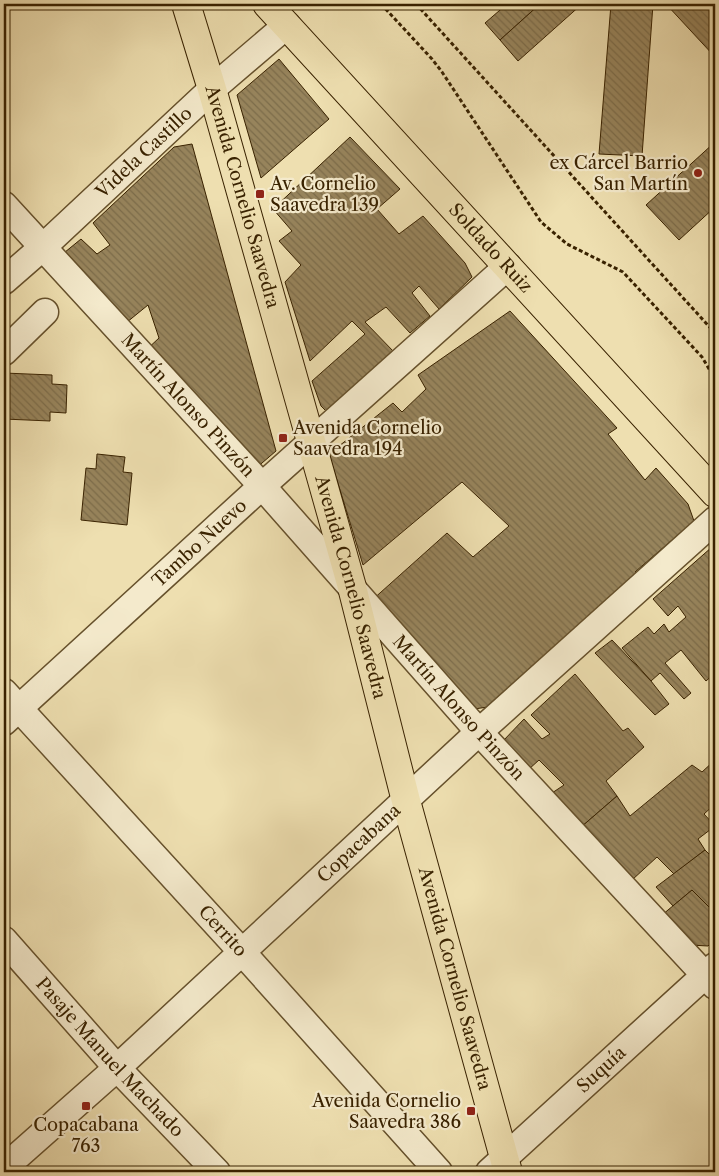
<svg xmlns="http://www.w3.org/2000/svg" width="719" height="1176" font-family="'Libre Caslon Text',serif">
<style>
.building{fill:url(#building-back-hatch);stroke:#392200}
.lines{fill:none;stroke-linecap:round;stroke-linejoin:round}
.minor-casing{stroke:#66512c;stroke-width:29}
.major-casing{stroke:#392200;stroke-width:30}
.path{stroke:#392200;stroke-width:3;stroke-dasharray:4 2.5;stroke-linecap:butt}
.minor{stroke:#f4eacc;stroke-width:26}
.major{stroke:#eedfb0;stroke-width:28}
.poi-dot{fill:#8f2418;stroke:#f4eacc;stroke-width:2}
.labels{text-anchor:middle;stroke-width:4.5;stroke-linejoin:round;paint-order:stroke}
.street-label{font-size:18px;fill:#392200;stroke:#f4eacc}
.poi-label{font-size:18px;fill:#392200;stroke:#f4eacc;text-anchor:end}
</style>
<defs>
<pattern id="building-back-hatch" width="6" height="6" patternUnits="userSpaceOnUse" patternTransform="scale(1.25)"><rect width="6" height="6" fill="#97845c"/><path d="M-1 5l2 2M0 0l6 6M5-1l2 2" fill="none" stroke="#7c6c4a"/></pattern>
</defs>
<rect width="100%" height="100%" fill="#eedfb0"/>
<filter id="stains"><feTurbulence type="fractalNoise" baseFrequency=".004" numOctaves="4"/><feColorMatrix values="0 0 0 0 .2 0 0 0 0 .09 0 0 0 0 .02 0 0 0 .5 -.17"/></filter>
<radialGradient id="worn" r=".72"><stop offset=".6" stop-color="#630" stop-opacity="0"/><stop offset="1" stop-color="#630" stop-opacity=".3"/></radialGradient>
<g class="building">
<polygon points="507,4 540,4 500,40 485,23"/>
<polygon points="540,4 582,4 518,61 500,40"/>
<polygon points="611,4 653,4 642,156 599,154"/>
<polygon points="666,4 715,4 715,57"/>
<polygon points="279,59 329,119 261,178 237,95"/>
<polygon points="350,137 400,189 377,209 399,234 423,216 465,263 472,277 439,309 419,286 412,293 430,316 410,333 386,307 365,322 394,352 326,411 321,406 312,381 365,334 352,321 310,361 285,282 301,265 279,241 292,231 273,209"/>
<polygon points="715,142 715,207 679,240 646,205"/>
<polygon points="192,144 276,451 255,469 145,351 159,338 148,305 121,327 59,257 81,239 97,254 110,245 93,223 174,147"/>
<polygon points="510,311 617,428 608,434 645,480 656,468 688,504 694,521 635,572 640,577 488,707 474,709 371,601 447,533 473,557 509,526 462,482 363,565 329,454 393,403 402,412 426,389 418,375"/>
<polygon points="4,373 52,375 52,384 67,385 66,413 50,412 50,421 4,419"/>
<polygon points="97,454 125,457 123,472 132,473 127,525 81,520 86,468 96,469"/>
<polygon points="715,546 715,676 714,674 706,681 681,650 665,663 691,693 684,699 660,673 651,681 622,648 648,627 654,634 664,624 669,632 686,617 678,606 668,616 653,599 712,547"/>
<polygon points="612,640 651,681 669,704 655,715 595,653"/>
<polygon points="575,674 623,731 628,728 644,747 606,781 617,796 580,828 552,793 564,785 539,760 528,770 503,741 524,719 542,739 550,734 531,715"/>
<polygon points="715,760 715,804 704,814 715,826 698,839 705,850 674,874 657,857 632,880 580,828 617,796 630,816 692,765 702,772"/>
<polygon points="705,850 715,860 715,913 692,890 673,906 656,887"/>
<polygon points="692,890 715,913 715,939 708,946 690,945 662,915"/>
</g>
<g class="lines">
<g class="minor-casing">
<g id="minor">
<path id="s1" d="M4,205L262,486L479,732L715,986"/>
<path id="s2" d="M4,281L43,247L212,89L287,25"/>
<polyline points="4,352 45,312"/>
<path id="s3" d="M4,692L242,952L439,1172"/>
<path id="s4" d="M4,722L262,486L508,266"/>
<path id="s5" d="M4,940L117,1068L217,1172"/>
<path id="s6" d="M4,1168L117,1068L479,732L715,520"/>
<path id="s7" d="M489,1172L715,966"/>
</g>
</g>
<g class="major-casing">
<g id="major">
<path id="s8" d="M186,4L212,89L352,587L406,801L508,1172"/>
<path id="s9" d="M267,4L715,493"/>
</g>
</g>
<g class="path">
<polyline points="381,4 432,59 442,72 541,222 567,244 623,272 702,357 715,379"/>
<polyline points="416,4 715,333"/>
</g>
<use href="#minor" class="minor"/>
<use href="#major" class="major"/>
</g>
<g class="poi-dot">
<circle cx="698" cy="173" r="5"/>
<rect x="255" y="189" width="10" height="10" rx="2.5"/>
<rect x="278" y="433" width="10" height="10" rx="2.5"/>
<rect x="81" y="1101" width="10" height="10" rx="2.5"/>
<rect x="466" y="1106" width="10" height="10" rx="2.5"/>
</g>
<g class="labels">
<g class="street-label">
<text dy="6" stroke="none"><textPath href="#s2" startOffset="190">Videla Castillo</textPath></text>
<text dy="6" stroke="none"><textPath href="#s8" startOffset="201">Avenida Cornelio Saavedra</textPath></text>
<text dy="6" stroke="none"><textPath href="#s9" startOffset="331">Soldado Ruiz</textPath></text>
<text dy="6" stroke="none"><textPath href="#s1" startOffset="272">Martín Alonso Pinzón</textPath></text>
<text dy="6" stroke="none"><textPath href="#s4" startOffset="265">Tambo Nuevo</textPath></text>
<text dy="6" stroke="none"><textPath href="#s8" startOffset="606">Avenida Cornelio Saavedra</textPath></text>
<text dy="6" stroke="none"><textPath href="#s1" startOffset="678">Martín Alonso Pinzón</textPath></text>
<text dy="6" stroke="none"><textPath href="#s6" startOffset="481">Copacabana</textPath></text>
<text dy="6" stroke="none"><textPath href="#s3" startOffset="324">Cerrito</textPath></text>
<text dy="6" stroke="none"><textPath href="#s8" startOffset="1011">Avenida Cornelio Saavedra</textPath></text>
<text dy="6" stroke="none"><textPath href="#s5" startOffset="158">Pasaje Manuel Machado</textPath></text>
<text dy="6" stroke="none"><textPath href="#s7" startOffset="152">Suquía</textPath></text>
</g>
<g class="poi-label">
<text x="688" y="169">ex Cárcel Barrio<tspan x="688" dy="21">San Martín</tspan></text>
<text x="270" y="190" text-anchor="start">Av. Cornelio<tspan x="270" dy="21">Saavedra 139</tspan></text>
<text x="293" y="434" text-anchor="start">Avenida Cornelio<tspan x="293" dy="21">Saavedra 194</tspan></text>
<text x="461" y="1107">Avenida Cornelio<tspan x="461" dy="21">Saavedra 386</tspan></text>
<text x="86" y="1131" text-anchor="middle">Copacabana<tspan x="86" dy="21">763</tspan></text>
</g>
</g>
<rect width="719" height="1176" fill="none" stroke="#eedfb0" stroke-width="20"/>
<rect x="5" y="5" width="709" height="1166" fill="none" stroke="#392200" stroke-width="2.5"/>
<rect x="10" y="10" width="699" height="1156" fill="none" stroke="#392200"/>
<rect width="100%" height="100%" filter="url(#stains)"/>
<rect width="100%" height="100%" fill="url(#worn)"/>
</svg>
